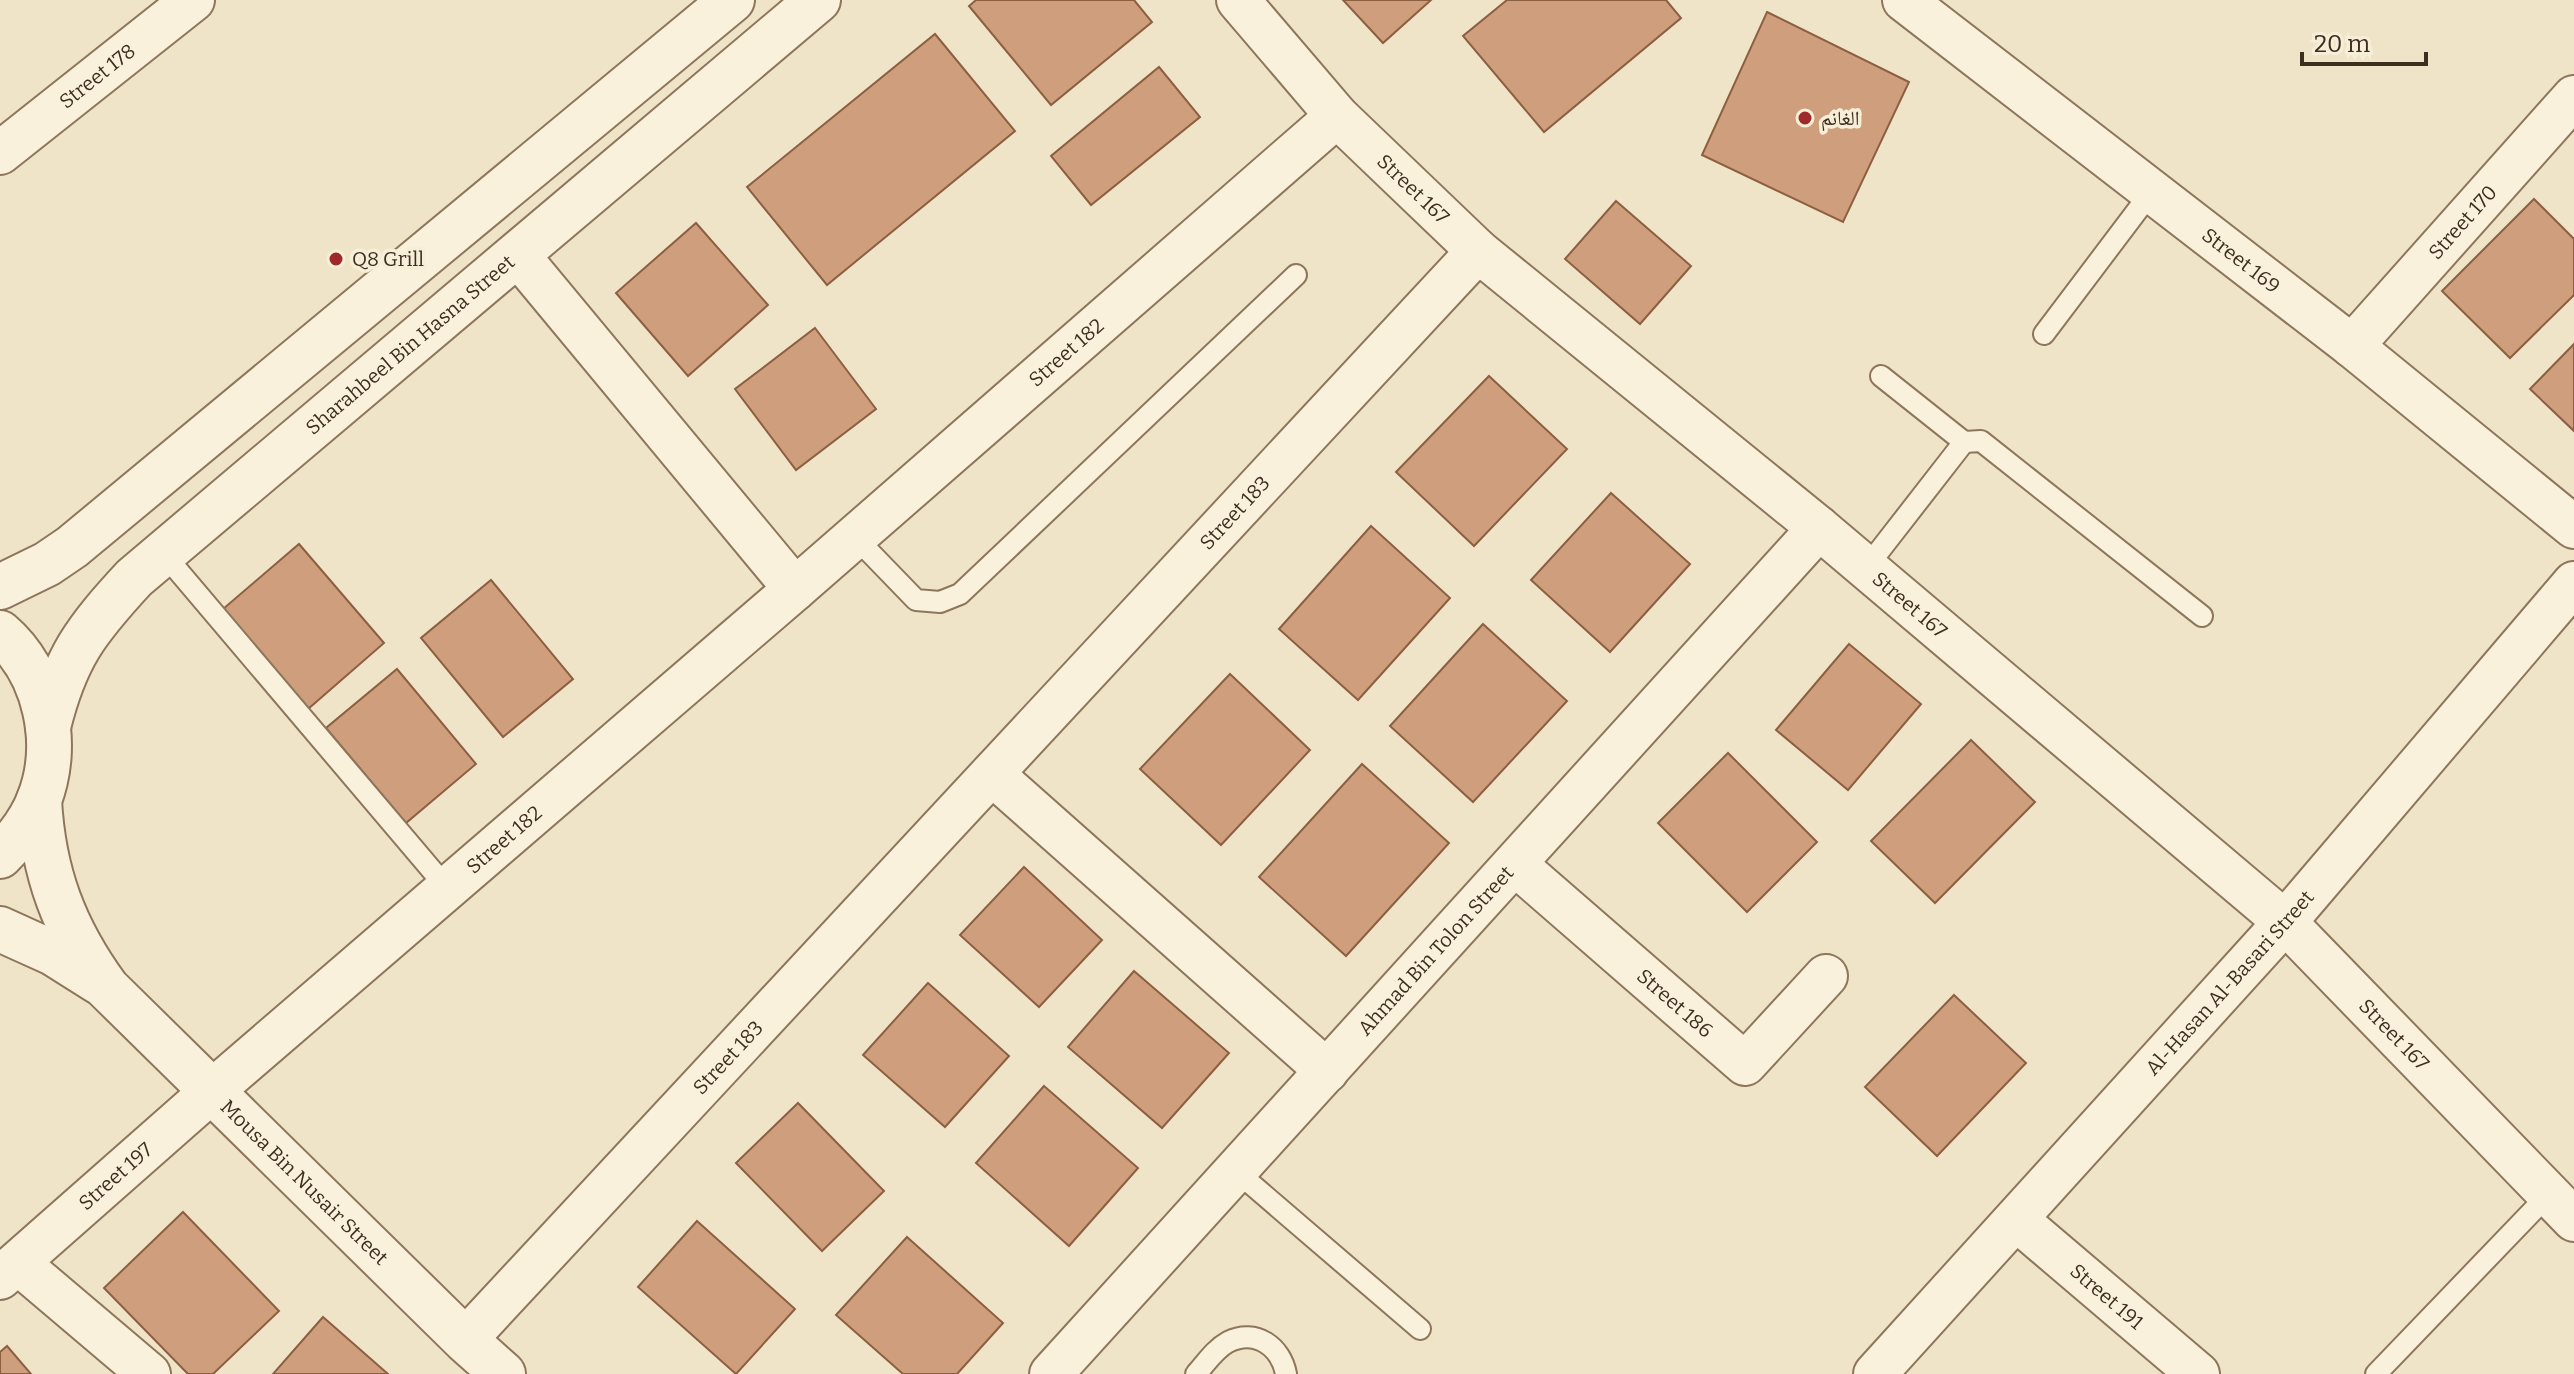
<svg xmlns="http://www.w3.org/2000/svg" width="2574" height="1374" font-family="Bitter,'Noto Naskh Arabic',serif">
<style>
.building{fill:#cf9f7d;stroke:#8d5f41;stroke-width:2}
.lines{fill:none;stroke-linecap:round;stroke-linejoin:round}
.service-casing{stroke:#8d765c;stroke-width:24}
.minor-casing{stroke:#8d765c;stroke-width:46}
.tertiary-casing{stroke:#8d765c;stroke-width:48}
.service{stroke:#faf1dc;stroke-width:20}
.minor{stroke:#faf1dc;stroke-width:42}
.tertiary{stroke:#faf1dc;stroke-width:44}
.poi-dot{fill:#9e2a2b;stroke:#f7eed8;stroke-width:3}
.labels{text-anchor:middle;stroke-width:7;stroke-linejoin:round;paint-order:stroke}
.street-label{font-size:20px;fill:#3d2e20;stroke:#f7eed8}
.poi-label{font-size:20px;fill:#3d2e20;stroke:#f7eed8;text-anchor:start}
</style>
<rect width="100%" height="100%" fill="#f0e4c8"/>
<g class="building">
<polygon points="976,0 1134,0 1152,22 1051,105 969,6"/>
<polygon points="1343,0 1431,0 1383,43"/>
<polygon points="1507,0 1666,0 1681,18 1544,132 1463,36"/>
<polygon points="1767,12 1909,82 1843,222 1702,155"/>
<polygon points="935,34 1015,131 827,285 747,187"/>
<polygon points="1159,67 1200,117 1091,205 1051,156"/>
<polygon points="2534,199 2574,239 2574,295 2510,358 2442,291"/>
<polygon points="1616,201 1691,266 1640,324 1565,259"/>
<polygon points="696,223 768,305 688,376 616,293"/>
<polygon points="815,328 876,409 796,470 735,389"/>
<polygon points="2574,344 2574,431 2530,389"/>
<polygon points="1489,376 1567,449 1474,546 1396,472"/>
<polygon points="1611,493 1690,564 1610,652 1531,580"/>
<polygon points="1371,526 1450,598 1358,700 1279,629"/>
<polygon points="299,544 384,643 308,709 223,609"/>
<polygon points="491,580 573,679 503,737 421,638"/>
<polygon points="1483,624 1567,701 1473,802 1390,726"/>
<polygon points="1849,644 1921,704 1848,790 1776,730"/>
<polygon points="397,669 476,764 406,823 326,728"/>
<polygon points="1230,674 1310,750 1221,845 1140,769"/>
<polygon points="1971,740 2035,802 1935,903 1871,841"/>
<polygon points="1728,753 1817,842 1747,912 1658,823"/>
<polygon points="1362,764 1449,843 1346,956 1259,877"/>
<polygon points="1024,867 1102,940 1039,1007 960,935"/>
<polygon points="1134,971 1229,1053 1162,1128 1068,1047"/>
<polygon points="928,983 1009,1056 945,1127 863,1055"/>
<polygon points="1954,995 2026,1063 1937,1156 1865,1087"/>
<polygon points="1044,1086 1138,1168 1069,1246 976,1163"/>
<polygon points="798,1103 884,1191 822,1251 736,1163"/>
<polygon points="183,1212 279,1311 213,1374 188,1374 104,1288"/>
<polygon points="697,1221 795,1309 736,1374 638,1287"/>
<polygon points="907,1237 1003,1323 957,1374 903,1374 836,1315"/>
<polygon points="323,1317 388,1374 273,1374"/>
<polygon points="7,1346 31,1374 0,1374 0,1352"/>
</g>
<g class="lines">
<g class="service-casing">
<g id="service">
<polyline points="2044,334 2152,191"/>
<polyline points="1881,376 1964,442 1981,441 2202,616"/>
<polyline points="855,537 916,600 940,602 960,594 1296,275"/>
<polyline points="163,553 447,888"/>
<polyline points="1866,568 1964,442"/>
<polyline points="1236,1171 1420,1329"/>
<path d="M1196,1374C1206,1363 1215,1349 1228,1342C1256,1328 1281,1347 1286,1374"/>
<polyline points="2376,1374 2549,1194"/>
</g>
</g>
<g class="minor-casing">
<g id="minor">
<path id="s1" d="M1238,0L1337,116L1478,251L1819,528L2285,922L2574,1220"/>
<path id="s2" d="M1904,0L2352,346L2574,527"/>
<path id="s3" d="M0,153L193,0"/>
<polyline points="517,254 795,589"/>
<path id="s4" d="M2352,346L2574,97"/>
<polyline points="992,774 1327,1071"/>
<path id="s5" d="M1515,864L1745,1064L1826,976"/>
<path id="s6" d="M2017,1220L2198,1374"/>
<polyline points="18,1263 149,1374"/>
<path id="s7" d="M0,1278L212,1091L795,589L1337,116"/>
<path id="s8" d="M465,1340L1478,251"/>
<path id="s9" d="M1051,1374L1819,528"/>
<path id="s10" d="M1875,1374L2285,922L2574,583"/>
</g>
</g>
<g class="tertiary-casing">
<g id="tertiary">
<polyline points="0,587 47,564 72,547 732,0"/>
<path d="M0,633C46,672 61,744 39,800C31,821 16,840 0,856"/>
<path id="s11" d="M48,727C65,657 86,630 134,578L818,0"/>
<path id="s12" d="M39,800C43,873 64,929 107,988L465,1340L503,1374"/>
<polyline points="0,929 53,953 99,982"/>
</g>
</g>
<use href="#service" class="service"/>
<use href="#minor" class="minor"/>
<use href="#tertiary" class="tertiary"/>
</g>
<g class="poi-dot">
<circle cx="1805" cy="118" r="8"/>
<circle cx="336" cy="259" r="8"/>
</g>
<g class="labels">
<g class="street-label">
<text dy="7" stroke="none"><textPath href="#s3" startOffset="124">Street 178</textPath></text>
<text dy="7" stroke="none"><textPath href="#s1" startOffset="258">Street 167</textPath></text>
<text dy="7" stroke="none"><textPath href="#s4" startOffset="166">Street 170</textPath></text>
<text dy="7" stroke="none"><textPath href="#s2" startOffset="426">Street 169</textPath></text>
<text dy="7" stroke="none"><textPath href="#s11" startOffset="536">Sharahbeel Bin Hasna Street</textPath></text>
<text dy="7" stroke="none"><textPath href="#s7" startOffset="1412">Street 182</textPath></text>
<text dy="7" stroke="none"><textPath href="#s8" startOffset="1130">Street 183</textPath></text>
<text dy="7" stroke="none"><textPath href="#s1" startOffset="906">Street 167</textPath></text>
<text dy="7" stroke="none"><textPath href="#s7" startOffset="668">Street 182</textPath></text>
<text dy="7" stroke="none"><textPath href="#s9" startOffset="572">Ahmad Bin Tolon Street</textPath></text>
<text dy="7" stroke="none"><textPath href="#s10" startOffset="528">Al-Hasan Al-Basari Street</textPath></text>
<text dy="7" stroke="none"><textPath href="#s5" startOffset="212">Street 186</textPath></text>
<text dy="7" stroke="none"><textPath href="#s1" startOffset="1554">Street 167</textPath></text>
<text dy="7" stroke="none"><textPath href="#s8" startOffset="386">Street 183</textPath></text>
<text dy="7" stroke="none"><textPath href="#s7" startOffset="154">Street 197</textPath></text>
<text dy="7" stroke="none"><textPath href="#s12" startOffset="480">Mousa Bin Nusair Street</textPath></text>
<text dy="7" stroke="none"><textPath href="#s6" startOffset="118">Street 191</textPath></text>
</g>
<g class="poi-label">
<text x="1821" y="125">الغانم</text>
<text x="352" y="266">Q8 Grill</text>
</g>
</g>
<path d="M2302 52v12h124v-12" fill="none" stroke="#3d2e20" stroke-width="4"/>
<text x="2314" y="52" font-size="24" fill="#3d2e20" stroke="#f7eed8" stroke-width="6" paint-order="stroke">20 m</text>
</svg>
